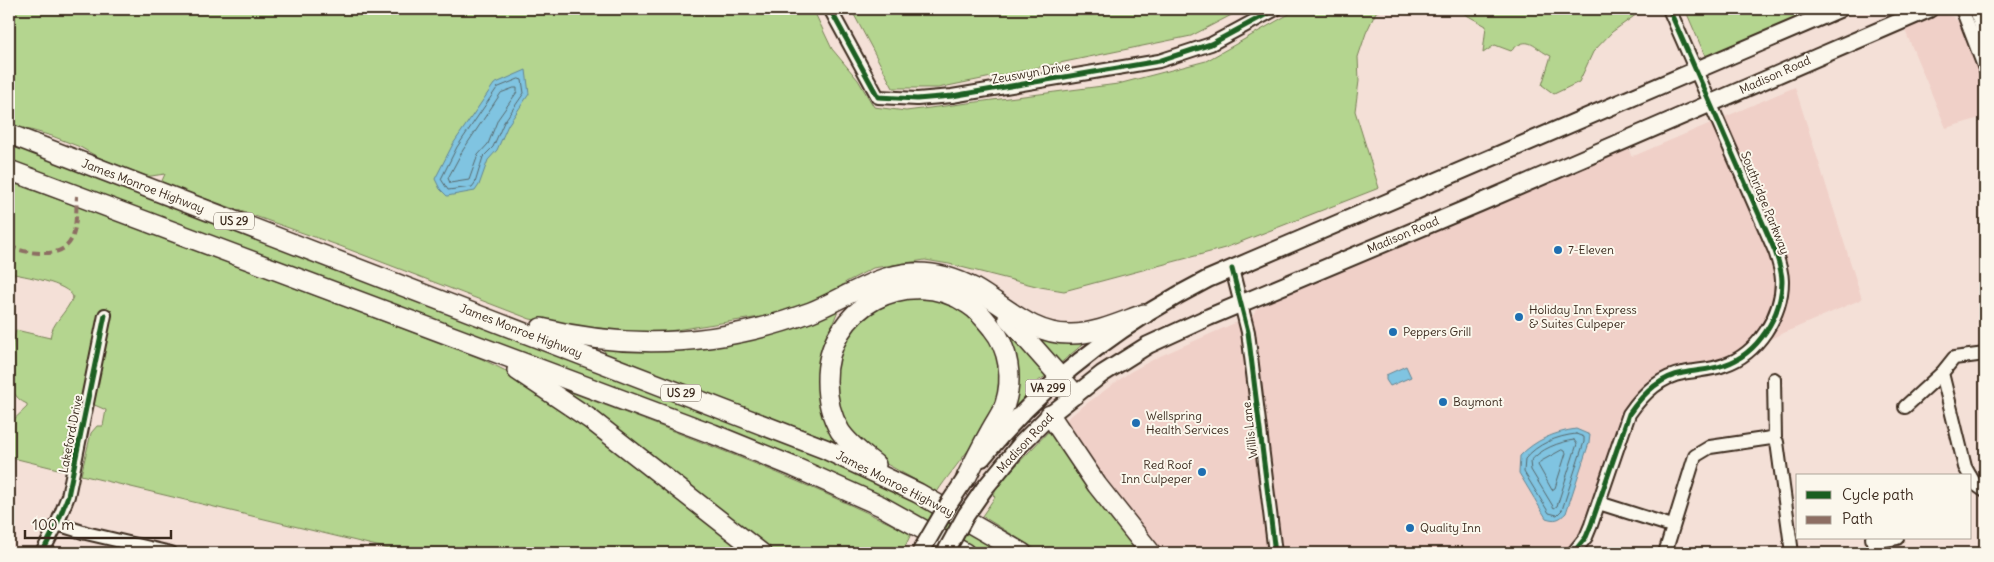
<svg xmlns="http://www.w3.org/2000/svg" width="1994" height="562" font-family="Delius,sans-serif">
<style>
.built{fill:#f0d0c8}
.green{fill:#b4d58f;stroke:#788056}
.water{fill:#80c4e1;stroke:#648693}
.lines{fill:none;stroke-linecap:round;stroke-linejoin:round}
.shore{stroke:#57686c;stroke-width:1}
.minor-casing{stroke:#3b2a1e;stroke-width:16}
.major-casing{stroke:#3b2a1e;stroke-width:20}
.highway-casing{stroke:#3b2a1e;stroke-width:22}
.minor{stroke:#fbf7ec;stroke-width:12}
.major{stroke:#fbf7ec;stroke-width:16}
.highway{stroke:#fbf7ec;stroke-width:19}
.major-bridge-casing{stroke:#3b2a1e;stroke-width:20;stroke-linecap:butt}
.major-bridge{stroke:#fbf7ec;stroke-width:16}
.quiet{stroke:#8d6e63;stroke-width:4;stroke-dasharray:8 4;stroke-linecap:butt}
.cycleway-casing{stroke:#fbf7ec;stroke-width:8}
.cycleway{stroke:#1b5e20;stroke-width:5}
.poi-dot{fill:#1f6fb2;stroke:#fbf7ec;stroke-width:2}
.labels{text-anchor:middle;stroke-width:4;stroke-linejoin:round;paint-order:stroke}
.shield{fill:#fbf7ec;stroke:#75685c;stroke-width:1}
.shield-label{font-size:11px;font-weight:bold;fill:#3b2a1e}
.street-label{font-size:12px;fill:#3b2a1e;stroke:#fbf7ec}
.poi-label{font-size:12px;fill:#3b2a1e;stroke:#fbf7ec;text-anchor:start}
</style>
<rect width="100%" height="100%" fill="#f4e0d7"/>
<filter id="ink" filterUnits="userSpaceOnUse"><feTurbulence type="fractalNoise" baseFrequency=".02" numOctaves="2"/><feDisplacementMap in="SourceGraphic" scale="10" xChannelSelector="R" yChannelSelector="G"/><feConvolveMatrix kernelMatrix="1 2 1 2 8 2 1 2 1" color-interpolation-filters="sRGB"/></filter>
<g filter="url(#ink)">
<g class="built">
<polygon points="1942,14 1953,17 1961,24 1978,64 1985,110 1980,118 1946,128 1904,28 1933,16"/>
<polygon points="1795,87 1862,299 1645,393 1573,553 1162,553 1065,425 1068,418 1082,407 1130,372 1158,357 1253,315 1256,309 1275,299 1415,240 1628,145 1631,156 1636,155"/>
</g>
<g class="green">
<polygon points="9,9 813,9 832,49 858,80 874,107 906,111 1118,84 1206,61 1298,9 1385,9 1376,12 1366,33 1358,57 1359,81 1355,111 1379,188 1225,248 1064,291 1040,287 949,264 925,260 873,268 846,282 828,297 773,315 656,333 597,331 530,319 340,246 161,183 165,174 144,177 98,157 80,147 52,136 9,124"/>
<polygon points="851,9 1243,9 1191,36 938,88 893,88"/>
<path d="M1456,9H1644L1612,32L1593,52L1579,82L1554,94L1542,85L1551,56C1534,49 1529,33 1511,51L1495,45L1483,53L1486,26Z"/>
<polygon points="1685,9 1821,9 1706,58"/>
<polygon points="9,142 774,435 921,503 1006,553 979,553 925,522 9,162"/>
<path d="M9,182L102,215L482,359L534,385L751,553H406L81,475L91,433L97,426H103L106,410L90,403L76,400L62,470L9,457V424L27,407V404C0,393 10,353 16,330L50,338C52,322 66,314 73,297C68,283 24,276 9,273Z"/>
<path d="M936,297C944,301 953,304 960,309C989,327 1010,369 997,403C986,432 955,465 937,492L883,462L854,442L832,391L831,365L856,321L894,298Z"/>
<polygon points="836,308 838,310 837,313 824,345 838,439 834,441 603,355 605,351 598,348 598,342 633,345"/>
<polygon points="1026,328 1096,333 1057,366"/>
<polygon points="1015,332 1049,374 1032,385 1015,411 1009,412 1012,344 1009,335"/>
<path d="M551,385C674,431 793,475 911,534L902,553H771Z"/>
<polygon points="1050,430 1147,553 1042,553 982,516 995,497 993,495 1007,475"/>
</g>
<g class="water">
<polygon points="526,70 529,94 508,125 497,150 488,160 479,185 475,191 447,196 440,189 435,179 453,144 494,84"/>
<polygon points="1406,366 1411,377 1390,386 1386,380 1386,375"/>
<path d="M1576,429L1590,435L1589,443L1566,513C1559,520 1555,521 1546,518L1519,473L1520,456C1535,440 1555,432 1576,429Z"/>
</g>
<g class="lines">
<g class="shore">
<polygon points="519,79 522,80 524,93 504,122 493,147 483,157 475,183 472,187 448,190 441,179 457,147 497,88"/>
<polygon points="514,88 517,88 517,92 498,119 488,144 478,155 469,180 450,183 448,178 463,150 501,93"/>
<path d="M1576,434L1584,437V442L1562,510L1557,515L1549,513L1524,472L1525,459C1537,444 1557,436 1576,434Z"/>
<path d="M1574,440L1577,444L1557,506L1554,508L1531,470L1530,462C1540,449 1559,442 1574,440Z"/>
<polygon points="1562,450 1565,451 1566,453 1555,488 1552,490 1538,465 1540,462"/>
</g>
<g class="minor-casing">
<g id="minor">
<polyline points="830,9 878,97 917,99 952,96 1159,61 1211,44 1276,9"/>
<polyline points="1962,9 1985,69"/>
<polyline points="1976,9 1985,41"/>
<polyline points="1232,269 1248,332 1275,553"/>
<polyline points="1774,379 1775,439"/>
<polyline points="1905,407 1942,373"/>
<polyline points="1970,476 1965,467 1942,373 1954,358 1985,354"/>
<polyline points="1970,476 1975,484 1985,491"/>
<polyline points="1599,503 1672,526"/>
<polyline points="57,524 86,533 171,553"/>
<polyline points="1872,538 1873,542 1897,538"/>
<polyline points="42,553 57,524 68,496 105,315"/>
<path d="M1573,553L1586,537L1591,525L1629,414C1642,395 1659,377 1683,373C1697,370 1711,370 1724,365C1758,354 1782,315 1782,281C1782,271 1778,260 1775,251L1669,9"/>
<polyline points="1665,553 1695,456 1710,447 1771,438 1777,442 1792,553"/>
</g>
</g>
<g class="major-casing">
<g id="major">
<path d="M982,458C1044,381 1120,324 1208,279L1839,9"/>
<polyline points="984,489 1021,444 1050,415 1102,374 1148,345 1209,317 1480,203 1929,9"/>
</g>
</g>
<g class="highway-casing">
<g id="highway">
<polyline points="9,134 825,449 918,493 1022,553"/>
<polyline points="9,170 713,434 794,467 881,506 965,553"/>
<polyline points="1008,318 1075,394"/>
<path d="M541,328C633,351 723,345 811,312C844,299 877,274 913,273C934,272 955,278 974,288C1006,306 1032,335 1071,334C1096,334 1121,322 1144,314"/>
<polyline points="517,370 590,419 761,553"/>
<polyline points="1050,415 1097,485 1151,553"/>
<path d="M876,465C864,455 849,445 840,431C831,416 827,398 827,381C826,307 908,264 968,304C978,310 985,319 992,328C1009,348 1013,379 1005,404C1002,413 995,422 991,430C982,446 974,462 966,478"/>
</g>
</g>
<use href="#minor" class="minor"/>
<use href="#major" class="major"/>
<use href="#highway" class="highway"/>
<g class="major-bridge-casing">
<g id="major-bridge">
<polyline points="920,553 948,505 966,478"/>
<polyline points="945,553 966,515 984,489"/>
</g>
</g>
<use href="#major-bridge" class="major-bridge"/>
<path class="quiet" d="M9,246C20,251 31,253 43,253C80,254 75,223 77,196"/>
<g class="cycleway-casing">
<g id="cycleway">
<polyline points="830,9 878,97 917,99 952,96 1159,61 1211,44 1276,9"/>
<polyline points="1232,269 1248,332 1275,553"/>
<polyline points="42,553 57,524 68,496 105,315"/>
<path d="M1573,553L1586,537L1591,525L1629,414C1642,395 1659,377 1683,373C1697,370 1711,370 1724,365C1758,354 1782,315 1782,281C1782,271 1778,260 1775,251L1669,9"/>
</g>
</g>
<use href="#cycleway" class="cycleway"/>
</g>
</g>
<g class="poi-dot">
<circle cx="1558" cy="250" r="5"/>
<circle cx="1519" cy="317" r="5"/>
<circle cx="1393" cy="332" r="5"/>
<circle cx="1443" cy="402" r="5"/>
<circle cx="1136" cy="423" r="5"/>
<circle cx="1202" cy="472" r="5"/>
<circle cx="1410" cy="528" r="5"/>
</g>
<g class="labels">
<g class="shield">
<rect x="214" y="212.5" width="40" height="17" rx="4"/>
<rect x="1025.5" y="379.5" width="45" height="17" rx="4"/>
<rect x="661" y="384.5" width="40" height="17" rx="4"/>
</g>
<g class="shield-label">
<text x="234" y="225">US 29</text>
<text x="1048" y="392">VA 299</text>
<text x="681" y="397">US 29</text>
</g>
<g class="street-label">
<text transform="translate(1031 73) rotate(-10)" y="4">Zeuswyn Drive</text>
<text transform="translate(1775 75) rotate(-24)" y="4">Madison Road</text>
<text transform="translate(143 186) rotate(21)" y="4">James Monroe Highway</text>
<text transform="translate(1765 203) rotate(68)" y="4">Southridge Parkway</text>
<text transform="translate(1403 235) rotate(-23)" y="4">Madison Road</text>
<text transform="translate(521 331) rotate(21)" y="4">James Monroe Highway</text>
<text transform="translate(1250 430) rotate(-97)" y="4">Willis Lane</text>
<text transform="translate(71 434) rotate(-79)" y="4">Lakeford Drive</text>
<text transform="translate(1025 443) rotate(-47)" y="4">Madison Road</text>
<text transform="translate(895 484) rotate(27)" y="4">James Monroe Highway</text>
</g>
<g class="poi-label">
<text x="1568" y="254">7-Eleven</text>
<text x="1529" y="314">Holiday Inn Express<tspan x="1529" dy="14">&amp; Suites Culpeper</tspan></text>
<text x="1403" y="336">Peppers Grill</text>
<text x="1453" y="406">Baymont</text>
<text x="1146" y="420">Wellspring<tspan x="1146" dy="14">Health Services</tspan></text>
<text x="1192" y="469" text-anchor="end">Red Roof<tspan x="1192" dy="14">Inn Culpeper</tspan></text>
<text x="1420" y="532">Quality Inn</text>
</g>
</g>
<rect width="1994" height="562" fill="none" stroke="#fbf7ec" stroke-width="30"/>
<rect x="15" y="15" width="1964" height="532" fill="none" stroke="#3b2a1e" stroke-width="2" filter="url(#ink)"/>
<rect x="1796" y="474" width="175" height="65" fill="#fbf7ec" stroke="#aea59a"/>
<rect x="1806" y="491" width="25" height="8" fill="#1b5e20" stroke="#aea59a"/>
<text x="1842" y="500" font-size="15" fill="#3b2a1e">Cycle path</text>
<rect x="1806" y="516" width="25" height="8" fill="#8d6e63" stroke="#aea59a"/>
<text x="1842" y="524" font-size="15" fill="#3b2a1e">Path</text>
<path d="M25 530v8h146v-8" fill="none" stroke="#3b2a1e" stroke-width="2.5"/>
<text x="32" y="530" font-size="15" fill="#3b2a1e" stroke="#fbf7ec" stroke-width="4" paint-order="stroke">100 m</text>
</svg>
